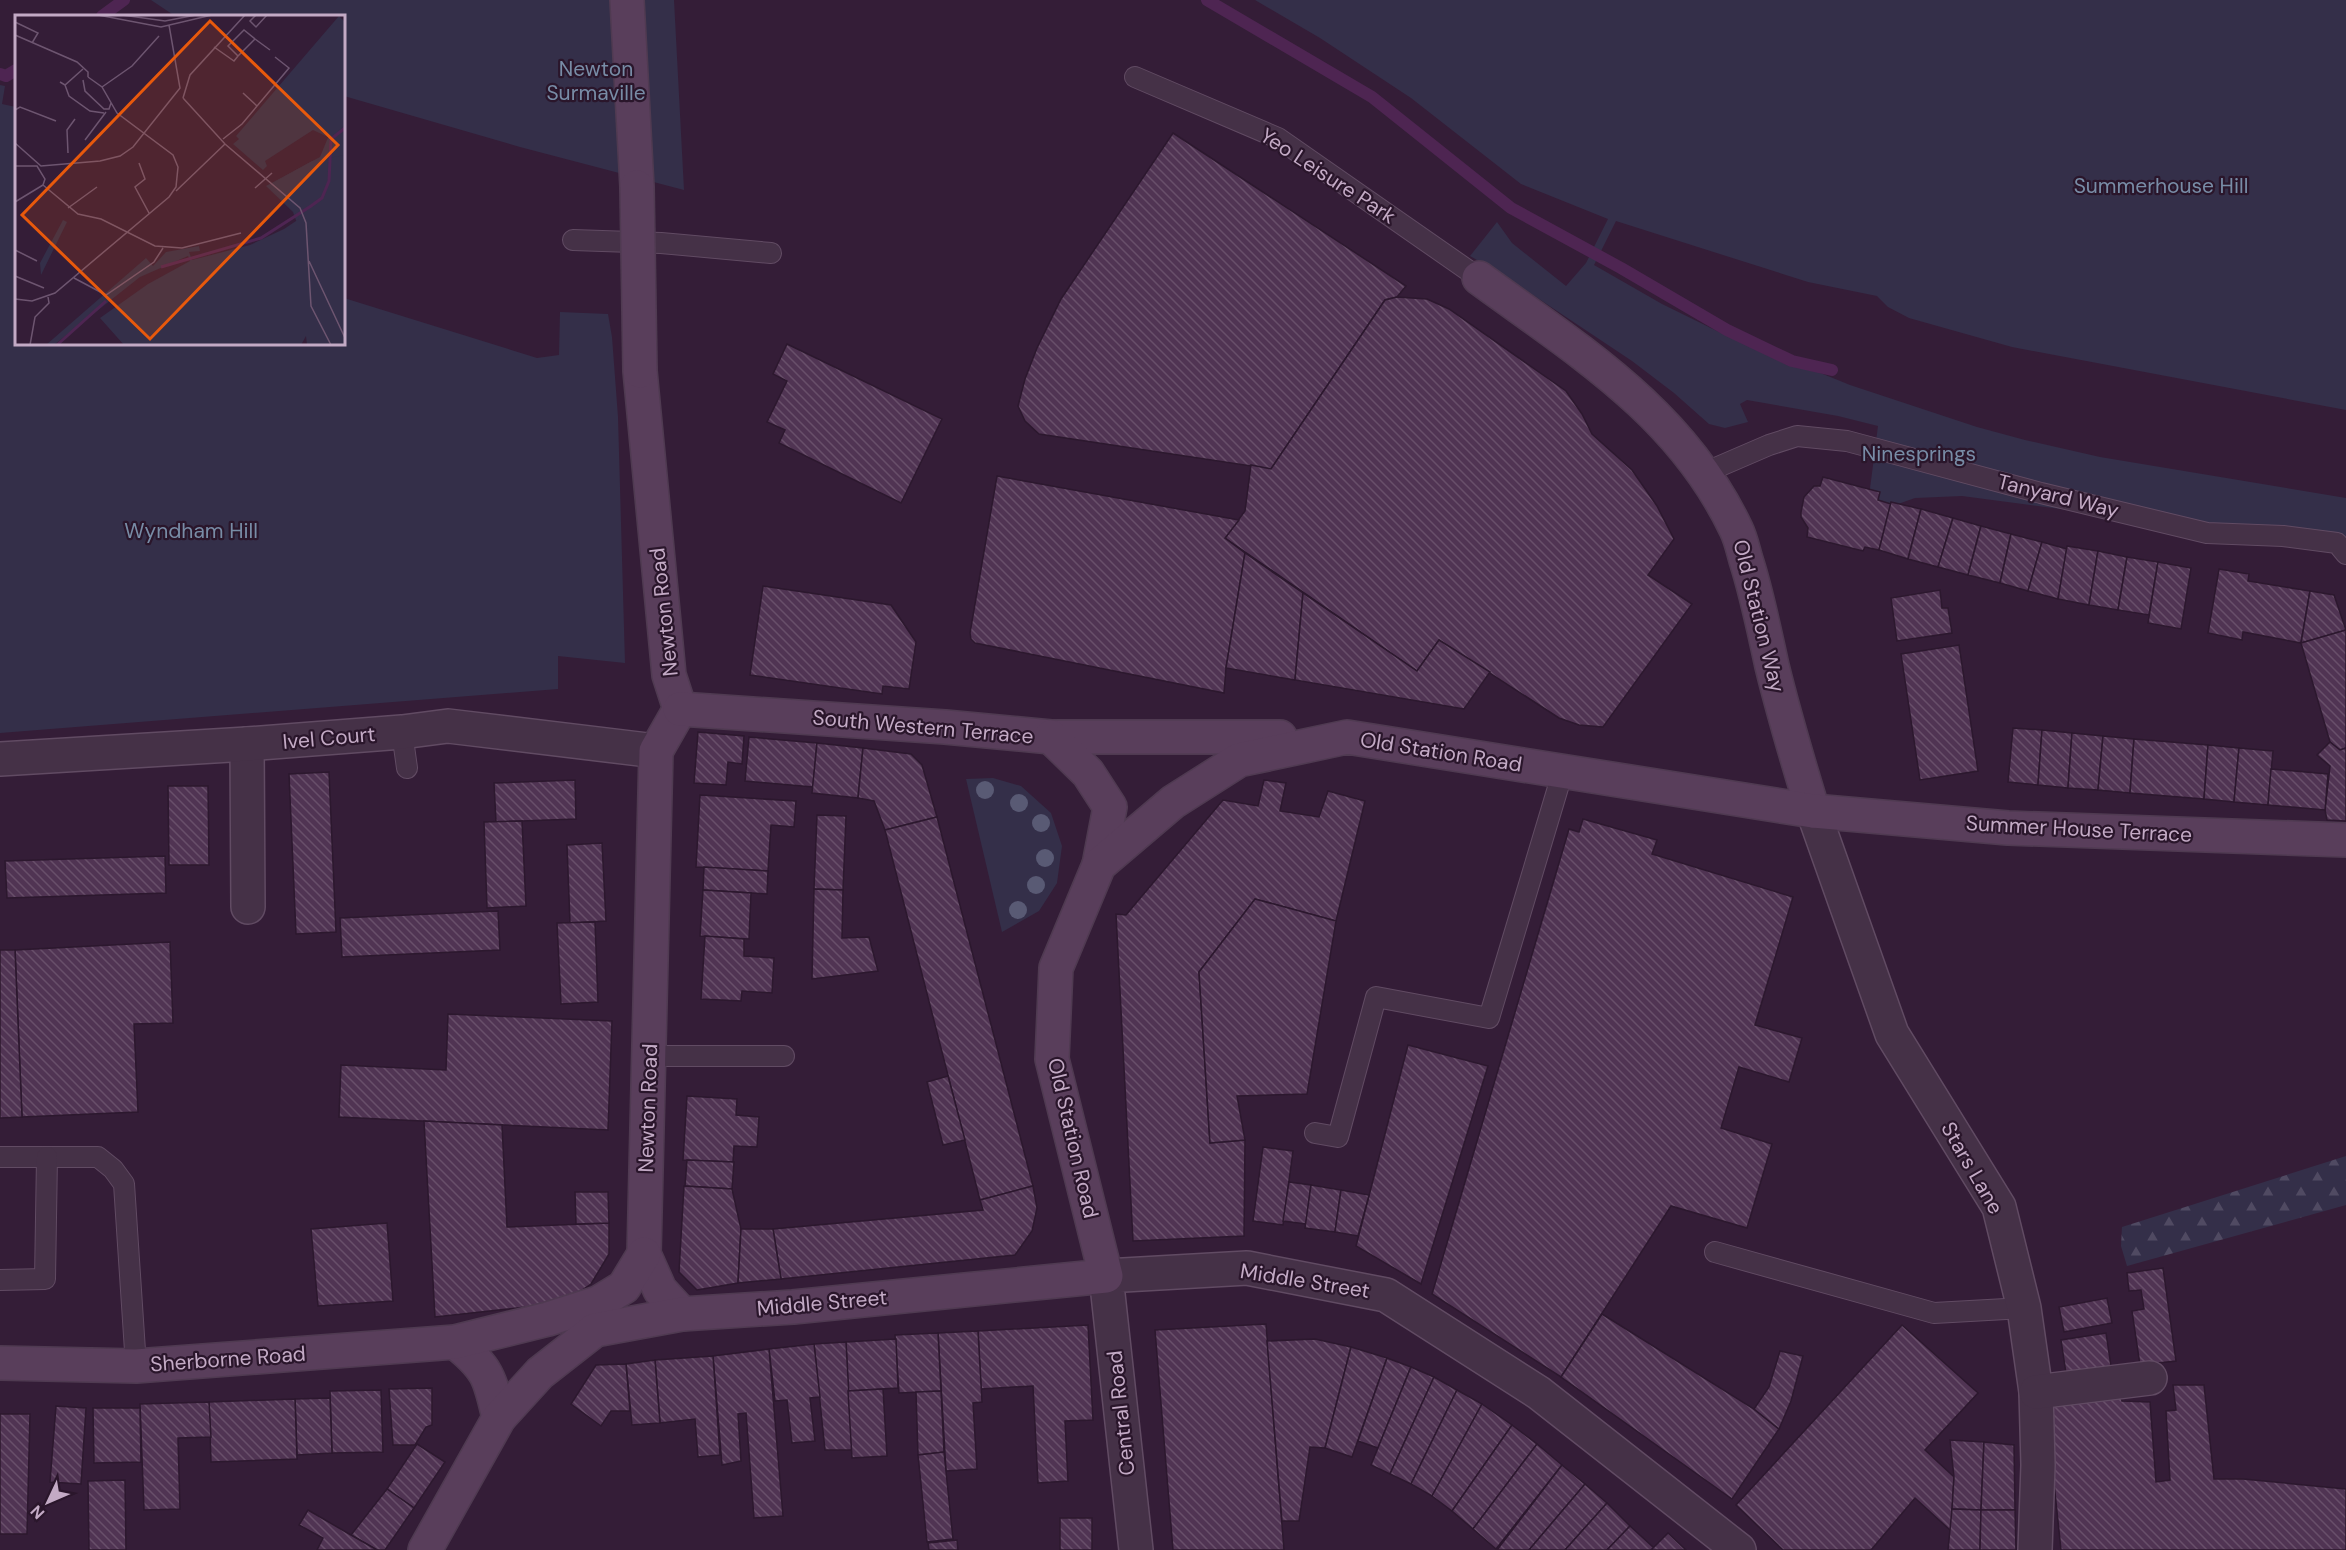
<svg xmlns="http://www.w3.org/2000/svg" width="2346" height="1550" font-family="'DM Sans',sans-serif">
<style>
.forest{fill:url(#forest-firs)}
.park{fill:#342f49}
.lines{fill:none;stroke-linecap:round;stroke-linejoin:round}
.stream{stroke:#4e2552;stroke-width:12}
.building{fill:url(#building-back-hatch);stroke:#2c182e;stroke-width:1.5}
.lane-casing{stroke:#614b63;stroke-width:22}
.street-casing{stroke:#614b63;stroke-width:36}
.secondary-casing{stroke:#4f3a51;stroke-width:36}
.lane{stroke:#453147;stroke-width:20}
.street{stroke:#453147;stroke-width:33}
.secondary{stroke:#593e5b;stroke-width:33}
.secondary-bridge-casing{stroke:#4f3a51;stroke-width:36;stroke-linecap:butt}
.secondary-bridge{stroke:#593e5b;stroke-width:33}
.tree{fill:#595a74}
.labels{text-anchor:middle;stroke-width:4.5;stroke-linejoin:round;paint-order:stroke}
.park-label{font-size:21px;fill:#788ca6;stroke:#2a162b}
.street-label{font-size:21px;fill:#c3aac5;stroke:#2a162b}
.inset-river{fill:none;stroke:#4e2552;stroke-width:3}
.inset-road{fill:none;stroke:#6d5570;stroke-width:1.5}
.view{fill:#e8590c;fill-opacity:0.15;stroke:#e8590c;stroke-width:3}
.inset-edge{fill:none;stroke:#c3aac5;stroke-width:3}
</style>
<defs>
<pattern id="forest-firs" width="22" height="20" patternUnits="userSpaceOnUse" patternTransform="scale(1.5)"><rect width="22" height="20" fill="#342f49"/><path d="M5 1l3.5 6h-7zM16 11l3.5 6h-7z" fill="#504a62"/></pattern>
<pattern id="building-back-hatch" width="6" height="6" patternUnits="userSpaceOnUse" patternTransform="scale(1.5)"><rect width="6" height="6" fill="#503453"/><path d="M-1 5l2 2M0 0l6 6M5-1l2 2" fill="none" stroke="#684f6a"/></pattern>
</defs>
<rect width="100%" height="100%" fill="#341d37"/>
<polygon class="forest" points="2346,1156 2346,1205 2127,1266 2121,1246 2122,1227"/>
<g class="park">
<polygon points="151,0 674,0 684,190 520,147 344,96 344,16 175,16"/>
<polygon points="1255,0 2346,0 2346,410 2012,347 1909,318 1888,307 1877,296 1808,282 1616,221 1594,265 1662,304 1719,332 1850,385 1977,427 2025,440 2100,457 2346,498 2346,551 2251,534 1962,496 1915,498 1881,510 1867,512 1878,426 1838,416 1747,400 1740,404 1748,422 1725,428 1709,424 1674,393 1632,361 1503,275 1470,256 1497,222 1512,243 1566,286 1586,263 1608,219 1521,184 1411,98 1320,38"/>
<polygon points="0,85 5,86 2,104 16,107 16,344 344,344 344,298 537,358 559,355 560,312 608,314 612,337 618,417 625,663 558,656 558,689 0,733"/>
<polygon points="993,778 1021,786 1051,813 1062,846 1057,883 1039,911 1002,932 966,779"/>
</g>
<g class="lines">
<g class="stream">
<polyline points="1207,0 1372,97 1511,208 1621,268 1727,330 1792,361 1832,370"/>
<polyline points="102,16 124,0"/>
<polyline points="0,74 6,76 16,70"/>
</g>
</g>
<g class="building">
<polygon points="1173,133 1406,286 1397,297 1385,300 1271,469 1039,434 1025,421 1018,406 1025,379 1037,348 1061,299"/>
<polygon points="1397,297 1427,299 1449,309 1566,391 1582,414 1592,434 1632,470 1657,506 1674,539 1648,575 1692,604 1603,727 1579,725 1559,718 1439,640 1417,671 1225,538 1245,511 1251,465 1271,469 1385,300"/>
<polygon points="787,344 942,419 901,503 779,443 785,430 767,422 787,381 773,374"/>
<polygon points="997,476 1239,520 1225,538 1245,553 1226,668 1224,693 975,643 971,639 970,633"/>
<polygon points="1823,477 1880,492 1878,500 1891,504 1879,550 1865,547 1863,551 1807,537 1808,528 1801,517 1801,512 1804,497 1814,486 1820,486"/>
<polygon points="1891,502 1921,509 1908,559 1879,550"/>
<polygon points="1921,509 1953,518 1938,567 1908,559"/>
<polygon points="1953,518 1981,526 1968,575 1938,567"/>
<polygon points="1981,526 2011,534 2000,583 1968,575"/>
<polygon points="2011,534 2042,542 2028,591 2000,583"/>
<polygon points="2042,542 2067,549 2058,599 2028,591"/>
<polygon points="2067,546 2098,551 2089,605 2058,599"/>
<polygon points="2098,551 2127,557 2118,610 2089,605"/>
<polygon points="1245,553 1303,593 1295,680 1226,668"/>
<polygon points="2127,557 2158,562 2149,615 2118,610"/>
<polygon points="2158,562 2191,568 2181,629 2148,623"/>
<polygon points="2219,569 2249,574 2248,581 2310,591 2301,643 2243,632 2242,640 2208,633"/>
<polygon points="763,586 891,605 916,642 909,689 883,686 882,694 750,675"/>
<polygon points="1940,590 1942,608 1948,608 1952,633 1897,641 1891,598"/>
<polygon points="2310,591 2334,595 2346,630 2301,643"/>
<polygon points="1303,593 1417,671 1439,640 1490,672 1464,709 1295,680"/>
<polygon points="2346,630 2346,748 2340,750 2330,742 2301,643"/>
<polygon points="1959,645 1978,771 1920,780 1901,654"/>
<polygon points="2013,728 2042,730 2038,785 2008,782"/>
<polygon points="2042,730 2072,733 2068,788 2038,785"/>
<polygon points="698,732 744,736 742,764 728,762 726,785 694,783"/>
<polygon points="2072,733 2103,736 2098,790 2068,788"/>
<polygon points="2103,736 2134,739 2130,793 2098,790"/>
<polygon points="749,737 817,743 813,787 745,781"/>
<polygon points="2134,739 2208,745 2204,799 2130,793"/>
<polygon points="2330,742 2340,750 2346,748 2346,821 2327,820 2325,810 2330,766 2317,755"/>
<polygon points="817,743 863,748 858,798 812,793"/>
<polygon points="2208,745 2239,748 2234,802 2204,799"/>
<polygon points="863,748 911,754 922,765 937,817 885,830 874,801 858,798"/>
<polygon points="2239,748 2273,751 2268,805 2234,802"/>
<polygon points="2271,769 2328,774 2325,810 2268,805"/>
<polygon points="329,772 336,932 296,934 289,774"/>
<polygon points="575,780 576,819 496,822 494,783"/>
<polygon points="1264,780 1286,783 1280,811 1319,817 1328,791 1365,801 1336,921 1255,899 1199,972 1210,1143 1245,1140 1244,1236 1133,1241 1116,914 1126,915 1223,800 1258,806"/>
<polygon points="168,786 208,786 209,865 169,865"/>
<polygon points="700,795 796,801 794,827 771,825 768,871 696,867"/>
<polygon points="817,815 846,816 843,890 814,889"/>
<polygon points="937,817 1033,1186 980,1200 885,830"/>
<polygon points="1583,819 1657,840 1652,854 1793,897 1755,1025 1802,1038 1789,1082 1739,1067 1721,1128 1772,1144 1747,1228 1671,1206 1561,1377 1432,1294 1569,829 1579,832"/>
<polygon points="522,821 526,906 487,908 484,822"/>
<polygon points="602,843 606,921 570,923 567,845"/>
<polygon points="165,856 166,893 7,898 5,861"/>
<polygon points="704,867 768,871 767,894 703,890"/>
<polygon points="814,889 843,890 842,938 869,937 878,971 812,979"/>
<polygon points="703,890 751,893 749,939 700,936"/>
<polygon points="1255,899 1336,921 1307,1094 1237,1096 1245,1140 1210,1143 1199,972"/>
<polygon points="498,911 500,950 342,957 340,918"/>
<polygon points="595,922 598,1002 561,1004 557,923"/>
<polygon points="705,936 744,939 744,956 774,958 772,993 742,991 741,1001 701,999"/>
<polygon points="170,942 173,1023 134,1024 138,1112 22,1117 15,950"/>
<polygon points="0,950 15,950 22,1117 0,1118"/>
<polygon points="448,1014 612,1021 608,1130 339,1117 341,1065 446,1070"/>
<polygon points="1408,1045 1488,1066 1421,1284 1356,1246"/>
<polygon points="948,1076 965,1140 943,1145 927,1082"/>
<polygon points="687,1096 737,1099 736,1115 759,1117 757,1147 734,1146 733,1162 683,1160"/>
<polygon points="424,1121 502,1125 507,1227 609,1223 609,1254 591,1284 563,1303 435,1317"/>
<polygon points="1263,1147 1293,1151 1283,1225 1253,1221"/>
<polygon points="687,1160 734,1162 732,1189 685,1186"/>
<polygon points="1289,1182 1311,1185 1306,1224 1283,1221"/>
<polygon points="1311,1185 1341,1190 1335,1232 1305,1228"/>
<polygon points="684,1186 732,1189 741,1229 738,1283 697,1290 679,1272"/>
<polygon points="1033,1186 1037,1208 1032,1231 1015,1255 781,1279 773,1229 983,1210 980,1200"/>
<polygon points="1341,1190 1369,1195 1358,1236 1335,1232"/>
<polygon points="575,1192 608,1192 609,1223 576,1224"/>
<polygon points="387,1223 393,1301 318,1306 311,1229"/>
<polygon points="741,1229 773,1229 781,1279 738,1283"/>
<polygon points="2163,1268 2176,1361 2140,1365 2132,1311 2144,1309 2141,1290 2129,1291 2127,1273"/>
<polygon points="2107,1298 2112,1323 2064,1332 2059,1307"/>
<polygon points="1602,1314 1754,1409 1779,1429 1732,1499 1561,1377"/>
<polygon points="1266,1324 1284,1550 1173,1550 1155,1330"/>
<polygon points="1088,1325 1093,1420 1065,1421 1068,1481 1038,1483 1033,1386 981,1389 978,1331"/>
<polygon points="1902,1325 1978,1393 1925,1450 1954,1477 1951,1531 1915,1498 1871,1550 1783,1550 1736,1505"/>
<polygon points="978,1331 982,1402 973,1403 977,1469 946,1471 938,1333"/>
<polygon points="938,1333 941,1391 899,1393 895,1335"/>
<polygon points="2106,1333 2112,1373 2067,1380 2061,1340"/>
<polygon points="896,1339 898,1388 848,1391 846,1342"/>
<polygon points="1315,1339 1351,1347 1325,1448 1310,1447 1299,1521 1282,1521 1267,1341"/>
<polygon points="846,1342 852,1450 825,1450 814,1344"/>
<polygon points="814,1344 820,1397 810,1398 815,1441 792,1443 787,1400 775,1401 769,1349"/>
<polygon points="1351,1347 1387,1358 1352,1457 1325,1448"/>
<polygon points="769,1349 783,1516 754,1518 746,1413 738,1414 741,1461 722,1465 713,1356"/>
<polygon points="1780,1351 1803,1356 1791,1401 1779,1429 1754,1409 1769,1387"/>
<polygon points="713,1356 720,1455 698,1457 695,1419 660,1423 655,1360"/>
<polygon points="1387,1358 1411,1367 1378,1448 1358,1441"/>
<polygon points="655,1360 660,1423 632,1425 626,1364"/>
<polygon points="626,1364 630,1411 611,1411 601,1426 571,1404 596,1365"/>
<polygon points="1411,1367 1434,1377 1390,1474 1371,1465"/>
<polygon points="1434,1377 1457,1390 1411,1484 1390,1474"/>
<polygon points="2173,1385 2204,1385 2214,1479 2243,1479 2346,1489 2346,1550 2061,1550 2054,1483 2051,1394 2120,1391 2122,1401 2150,1402 2156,1482 2170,1480 2166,1411 2176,1410"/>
<polygon points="432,1388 432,1425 426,1427 415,1445 393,1445 389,1389"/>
<polygon points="883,1389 887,1456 852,1458 848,1391"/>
<polygon points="381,1390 383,1452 332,1453 330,1391"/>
<polygon points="1457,1390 1482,1404 1432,1496 1411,1484"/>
<polygon points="941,1391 944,1452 918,1455 916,1392"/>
<polygon points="330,1398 332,1453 297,1455 295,1399"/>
<polygon points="295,1399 297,1459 211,1462 209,1402"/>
<polygon points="209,1402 211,1437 178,1438 180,1509 144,1510 140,1404"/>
<polygon points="1482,1404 1512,1425 1452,1511 1432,1496"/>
<polygon points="56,1406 86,1408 81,1484 50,1482"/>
<polygon points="93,1408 140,1408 141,1462 94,1463"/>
<polygon points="0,1414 30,1414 27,1534 0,1534"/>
<polygon points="1512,1425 1537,1444 1473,1529 1452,1511"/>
<polygon points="1950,1440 1984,1442 1981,1510 1952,1509 1954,1477"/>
<polygon points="1984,1442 2014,1445 2015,1510 1981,1510"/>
<polygon points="417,1444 445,1462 414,1508 387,1489"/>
<polygon points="1537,1444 1562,1465 1496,1549 1473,1529"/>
<polygon points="944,1452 953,1539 927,1542 918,1455"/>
<polygon points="1562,1465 1585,1484 1529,1550 1497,1550"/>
<polygon points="125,1480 126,1550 89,1550 88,1481"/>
<polygon points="1585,1484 1607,1503 1565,1550 1529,1550"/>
<polygon points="387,1489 414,1508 385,1550 377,1550 351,1535"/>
<polygon points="1607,1503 1630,1526 1607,1550 1565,1550"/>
<polygon points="1952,1509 1981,1510 1980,1550 1948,1550"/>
<polygon points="308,1510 351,1535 377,1550 317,1550 323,1538 299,1525"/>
<polygon points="1981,1510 2015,1510 2016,1550 1980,1550"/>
<rect x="1060" y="1518" width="32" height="32"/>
<polygon points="1630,1526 1654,1548 1651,1550 1607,1550"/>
<polygon points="1668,1533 1686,1550 1651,1550"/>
<polygon points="957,1540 958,1550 929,1550 928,1543"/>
</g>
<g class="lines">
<g class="lane-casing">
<g id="lane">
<polyline points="1135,77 1278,138 1479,278"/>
<polyline points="573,240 661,243 771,253"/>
<polyline points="1704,473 1769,445 1797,436 1847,441 2041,493 2207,533 2283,536 2337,543 2346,554"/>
<polyline points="402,732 407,768"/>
<polyline points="649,1056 784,1056"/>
<polyline points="1315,1133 1338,1137 1376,997 1489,1018 1563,771"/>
<polyline points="0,1157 98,1157 113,1169 124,1184 136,1366"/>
<polyline points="1715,1252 1934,1313 2024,1308"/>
<polyline points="0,1280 45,1279 47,1157"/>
</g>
</g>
<g class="street-casing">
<g id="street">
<polyline points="247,744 248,907"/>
<polyline points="0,759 247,744 402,732 448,726 656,751"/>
<polyline points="1813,811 1892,1034 1999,1207 2024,1308 2036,1392 2038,1465 2035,1550"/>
<polyline points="2036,1392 2150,1378"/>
<polyline points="1136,1550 1106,1276 1247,1268 1386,1295 1539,1393 1739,1550"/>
</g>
</g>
<g class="secondary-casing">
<g id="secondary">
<polyline points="627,0 637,187"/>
<path d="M1479,278C1579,351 1681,413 1736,529C1741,539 1743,550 1746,560C1757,594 1764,630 1772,666C1784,715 1798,762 1813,811"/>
<polyline points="640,371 669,675 680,709 656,751 644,1254 660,1290 682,1314"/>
<polyline points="680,709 945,727 1051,737 1280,737"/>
<polyline points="1051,737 1088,773 1110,807 1099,865"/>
<path d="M455,1342C488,1368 490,1378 499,1418"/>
<polyline points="0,1363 136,1366 455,1342 548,1319 598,1303 624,1287 644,1254"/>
<polyline points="425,1550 499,1418 540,1373 595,1330 682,1314 793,1307 1106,1276 1052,1059 1056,968 1099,865 1173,802 1239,760 1347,737 1813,811 2008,828 2346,840"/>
</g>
</g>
<use href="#lane" class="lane"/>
<use href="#street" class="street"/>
<use href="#secondary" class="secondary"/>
<g class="secondary-bridge-casing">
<polyline id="secondary-bridge" points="637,187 640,371"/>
</g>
<use href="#secondary-bridge" class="secondary-bridge"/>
</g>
<g class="tree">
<circle cx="985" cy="790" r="9"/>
<circle cx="1019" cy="803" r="9"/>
<circle cx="1041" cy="823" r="9"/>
<circle cx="1045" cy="858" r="9"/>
<circle cx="1036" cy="885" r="9"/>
<circle cx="1018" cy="910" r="9"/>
</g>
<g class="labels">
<g class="park-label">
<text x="596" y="76">Newton<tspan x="596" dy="24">Surmaville</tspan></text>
<text x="2161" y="193">Summerhouse Hill</text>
<text x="1919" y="461">Ninesprings</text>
<text x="191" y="538">Wyndham Hill</text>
</g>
<g class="street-label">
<text transform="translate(1328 176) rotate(33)" y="7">Yeo Leisure Park</text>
<text transform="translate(2058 496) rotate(14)" y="7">Tanyard Way</text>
<text transform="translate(664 612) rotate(-96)" y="7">Newton Road</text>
<text transform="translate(1759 616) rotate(76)" y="7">Old Station Way</text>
<text transform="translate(923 727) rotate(5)" y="7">South Western Terrace</text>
<text transform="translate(329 738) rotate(-5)" y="7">Ivel Court</text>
<text transform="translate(1441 752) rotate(9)" y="7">Old Station Road</text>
<text transform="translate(2079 829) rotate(3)" y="7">Summer House Terrace</text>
<text transform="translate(648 1108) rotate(-88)" y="7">Newton Road</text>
<text transform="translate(1073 1138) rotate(77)" y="7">Old Station Road</text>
<text transform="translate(1972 1168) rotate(60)" y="7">Stars Lane</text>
<text transform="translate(1305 1281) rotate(9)" y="7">Middle Street</text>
<text transform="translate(822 1303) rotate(-5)" y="7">Middle Street</text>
<text transform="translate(228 1359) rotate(-4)" y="7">Sherborne Road</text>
<text transform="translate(1121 1413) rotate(-96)" y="7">Central Road</text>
</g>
</g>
<g transform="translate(15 15)">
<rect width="330" height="330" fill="#341d37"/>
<path d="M330,81V147L317,181L282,208L278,197L251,171L305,142ZM48,205L52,207L26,260L25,248Z" fill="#342f49"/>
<path d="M324,1L330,7V110L315,123L298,115L250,146L252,151L248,155L218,129L224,124L221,121ZM330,140V330H292L291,321L286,330H109L85,303L133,269L175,246L173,241L125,262L39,330H31L131,243L138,251L151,237L184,231L185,236L174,237L177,245L235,230L269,214L284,204L282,200L252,171L297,146Z" fill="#342f49"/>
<path class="inset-river" d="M146,252L246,223L296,191L307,183L314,166L316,124L330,113M42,330L91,286"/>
<path class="inset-road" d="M83,0L146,12L197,0M107,0L150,6L181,0M241,0L235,6L241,12L252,0M0,7L23,18L17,28M0,20L62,47L73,57V62M240,24L255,35M199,32L219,46L223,41L240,24L229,15L213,31L223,41M68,65L70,76L89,94H94L96,88M45,67L50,70L68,54M50,70L54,81L75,96L89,98M87,72L117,51L144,21M228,78L242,91M168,83L210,129L285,193L291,208L296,291L316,330M168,83L175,60L230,0M0,95L5,92L41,106M208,124L227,109L274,53L260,42M70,125L91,97M0,128L26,151L85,146L105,141L118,132L165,73L154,10M53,138L52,115L60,104M124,148L130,164L120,172L134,198M0,151H22L30,164L28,170M28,170L63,199L86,204L140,231L167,233L226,218M240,173L257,158M161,176L210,129M0,187L28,170M53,193L82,172M0,235L22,246M294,246L330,323M0,261L29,273M59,263L91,280L139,247L148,233M0,284L17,286L40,278L154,182L161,172L163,152L158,140L102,98L87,72L73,62M15,330L20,302L34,288L33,282"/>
<path class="view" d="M195,6L323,130L135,324L7,200Z"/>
<rect width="330" height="330" class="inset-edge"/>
</g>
<g transform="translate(48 1502) rotate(226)" stroke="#2a162b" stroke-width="4.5" paint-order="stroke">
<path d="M0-4.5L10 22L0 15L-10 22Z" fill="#c3aac5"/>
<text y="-9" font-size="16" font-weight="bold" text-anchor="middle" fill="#c3aac5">N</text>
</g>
</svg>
